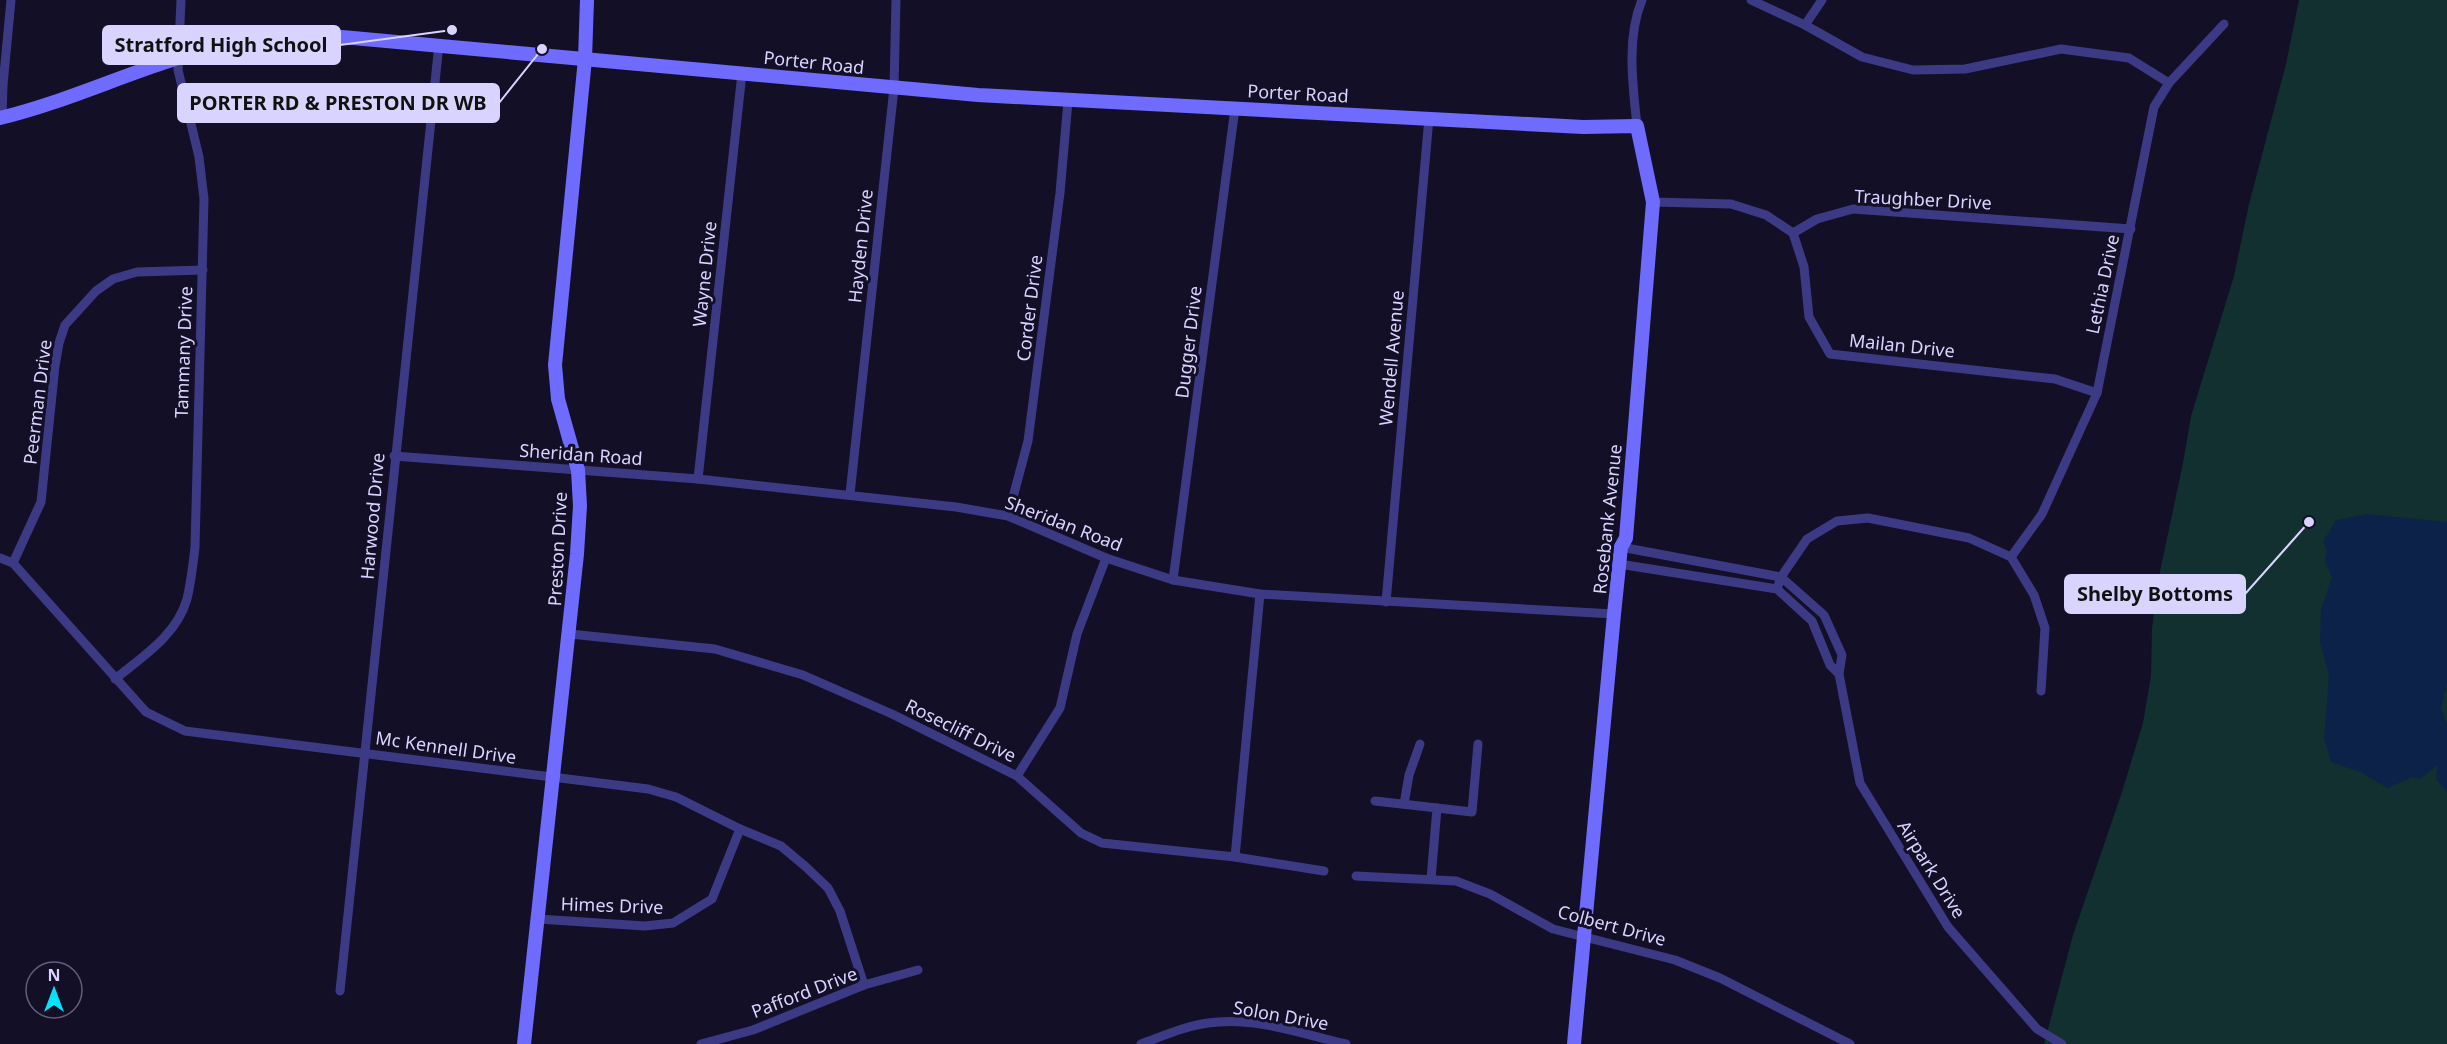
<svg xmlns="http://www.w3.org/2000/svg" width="2447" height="1044" font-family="'Noto Sans',sans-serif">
	<rect width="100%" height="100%" fill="#130f26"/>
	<!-- green -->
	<polygon fill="#12302f" points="2299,0 2447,0 2447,1044 2044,1044 2073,935 2122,792 2143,723 2151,676 2152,629 2158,581 2183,463 2191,416 2234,276 2249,204 2286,64"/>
	<!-- water -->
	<polygon fill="#0c2248" points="2367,514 2447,522 2447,684 2441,708 2447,724 2447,792 2436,779 2438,765 2420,779 2412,777 2388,788 2360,772 2331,762 2324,738 2329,675 2320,642 2321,609 2332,578 2325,561 2327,550 2323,542 2336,520"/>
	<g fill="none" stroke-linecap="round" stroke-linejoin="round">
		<!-- street -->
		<g stroke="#3d3a85" stroke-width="9">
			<polyline points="1751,0 1805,25 1862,57 1913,70 1965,69 2061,49 2129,58 2169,83"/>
			<polyline points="1805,25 1822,0"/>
			<polyline points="2,118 3,85 11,0"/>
			<path d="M 1637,126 C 1633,87 1626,38 1642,0"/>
			<polyline points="1653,202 1731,204 1766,215 1793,233 1817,219 1853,209 2131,229"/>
			<polyline points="1793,233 1804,267 1809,317 1830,354 2055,379 2097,393"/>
			<polyline points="394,456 698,479 956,507 1008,516 1106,558 1173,580 1260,594 1614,614"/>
			<polyline points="698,479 742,73"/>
			<polyline points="850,494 894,88 896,0"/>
			<polyline points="1008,516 1028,441 1060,193 1068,101"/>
			<polyline points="1621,547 1781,577 1824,615 1842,655 1839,674 1860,783 1948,927 2037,1029 2062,1044"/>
			<polyline points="2011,557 2042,514 2097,393 2154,107 2169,83 2224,24"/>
			<polyline points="0,558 13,563 146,712 185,731 648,789 676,797 740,829 781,846 806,867 828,888 840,911 864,985"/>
			<polyline points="13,563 41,502 55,366 59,343 65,325 96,291 113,279 137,272 203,270"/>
			<polyline points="1619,564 1777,589 1812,621 1830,665 1839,674"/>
			<polyline points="1173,580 1235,108"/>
			<polyline points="1777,589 1781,577 1807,539 1837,521 1868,518 1969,538 2011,557 2034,595 2045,628 2041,691"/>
			<polyline points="1386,602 1429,118"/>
			<polyline points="570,634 715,649 803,675 892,714 1017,776 1081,833 1102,843 1235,857 1324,871"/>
			<path d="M 115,679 C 142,657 177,635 187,599 C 191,582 193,565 195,547 L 204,199 L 199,157 L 178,70 L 181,0"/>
			<polyline points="1017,776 1060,708 1077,634 1106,558"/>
			<polyline points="1375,801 1437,808 1431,879"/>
			<polyline points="1404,804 1409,775 1420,744"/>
			<polyline points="1437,808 1472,812 1478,744"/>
			<polyline points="1235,857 1260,594"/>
			<polyline points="1356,876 1456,881 1490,894 1553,929 1675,960 1720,978 1850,1044"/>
			<polyline points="538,919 645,926 673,923 712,899 740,829"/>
			<polyline points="340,991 439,44"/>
			<polyline points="701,1044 753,1030 864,985 918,970"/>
			<path d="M 1141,1044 C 1163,1036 1185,1026 1208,1023 C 1254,1016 1302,1034 1346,1044"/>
		</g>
		<!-- secondary -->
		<g stroke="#6f6bff" stroke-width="14">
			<path d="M 0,118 C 75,100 144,64 219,47 C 253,39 286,36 320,35 L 978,95 L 1583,127 L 1637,126 L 1653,202 L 1626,538 L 1621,547 L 1614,614 L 1574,1044"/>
			<polyline points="524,1044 577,554 580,506 578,470 558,399 555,365 585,59 587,0"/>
		</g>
	</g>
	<g text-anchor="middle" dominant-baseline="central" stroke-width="6" stroke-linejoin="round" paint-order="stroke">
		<!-- street labels -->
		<g font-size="18" fill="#d9d4ff" stroke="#130f26">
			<text transform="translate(814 62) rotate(6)">Porter Road</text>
			<text transform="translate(1298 93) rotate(3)">Porter Road</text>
			<text transform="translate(1923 199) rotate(3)">Traughber Drive</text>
			<text transform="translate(860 246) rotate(-84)">Hayden Drive</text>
			<text transform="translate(704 274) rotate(-84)">Wayne Drive</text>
			<text transform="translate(2102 284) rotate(-78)">Lethia Drive</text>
			<text transform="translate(1029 308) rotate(-83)">Corder Drive</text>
			<text transform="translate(1188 342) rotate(-83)">Dugger Drive</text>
			<text transform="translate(1902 345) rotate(6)">Mailan Drive</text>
			<text transform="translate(183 352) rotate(-88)">Tammany Drive</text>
			<text transform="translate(1391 358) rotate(-85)">Wendell Avenue</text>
			<text transform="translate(37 402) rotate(-83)">Peerman Drive</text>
			<text transform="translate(581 454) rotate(4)">Sheridan Road</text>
			<text transform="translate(372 516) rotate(-85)">Harwood Drive</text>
			<text transform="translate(1607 519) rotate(-84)">Rosebank Avenue</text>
			<text transform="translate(1064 523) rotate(21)">Sheridan Road</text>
			<text transform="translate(557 549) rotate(-87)">Preston Drive</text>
			<text transform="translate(961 730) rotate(26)">Rosecliff Drive</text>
			<text transform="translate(446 747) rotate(8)">Mc Kennell Drive</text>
			<text transform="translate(1932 869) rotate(58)">Airpark Drive</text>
			<text transform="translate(612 905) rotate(2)">Himes Drive</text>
			<text transform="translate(1612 925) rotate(15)">Colbert Drive</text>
			<text transform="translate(804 992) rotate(-21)">Pafford Drive</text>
			<text transform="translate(1281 1015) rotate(10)">Solon Drive</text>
		</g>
	</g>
	<!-- callouts -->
	<path fill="none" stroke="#d9d4ff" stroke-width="2" d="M452 30L340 45M542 49L499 103M2309 522L2245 594"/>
	<g fill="#d9d4ff" stroke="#130f26" stroke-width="2">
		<circle cx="452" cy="30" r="6"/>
		<circle cx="542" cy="49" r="6"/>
		<circle cx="2309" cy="522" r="6"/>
	</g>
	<g fill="#d9d4ff" stroke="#d9d4ff" stroke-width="2">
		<rect x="103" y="26" width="237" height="38" rx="6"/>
		<rect x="178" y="84" width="321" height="38" rx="6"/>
		<rect x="2065" y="575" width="180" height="38" rx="6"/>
	</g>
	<g font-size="20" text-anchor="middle" font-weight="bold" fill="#111">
		<text x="221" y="52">Stratford High School</text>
		<text x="338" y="110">PORTER RD &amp; PRESTON DR WB</text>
		<text x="2155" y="601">Shelby Bottoms</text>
	</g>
	<!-- north arrow -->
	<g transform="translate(54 990)"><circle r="28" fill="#130f26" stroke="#625e7d" stroke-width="1.5"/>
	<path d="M0-4.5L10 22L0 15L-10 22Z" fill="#00e5ff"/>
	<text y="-9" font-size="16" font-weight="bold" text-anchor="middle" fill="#d9d4ff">N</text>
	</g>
</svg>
